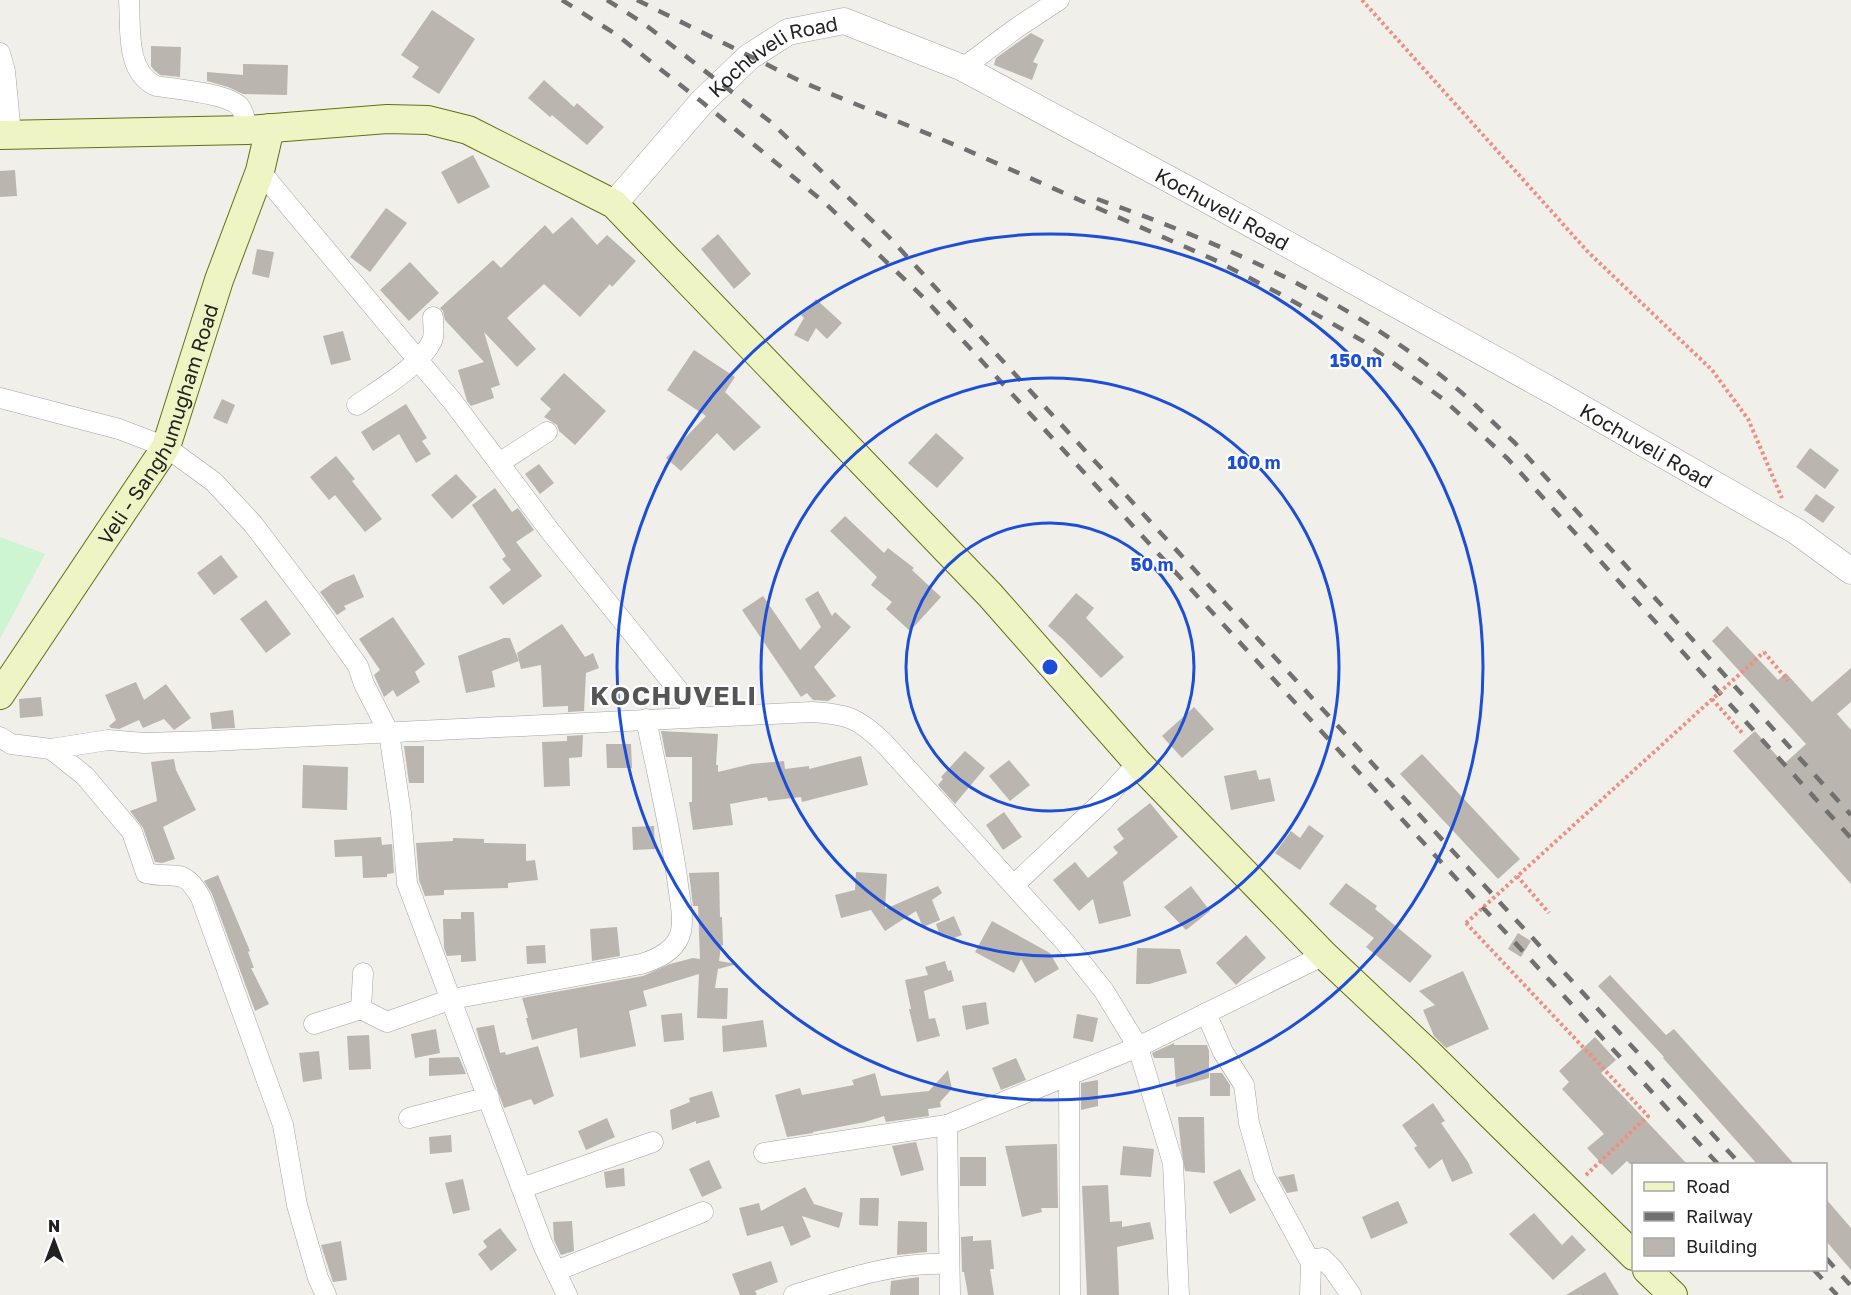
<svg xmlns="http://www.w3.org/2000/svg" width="1851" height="1295" font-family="'Golos Text',sans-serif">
	<rect width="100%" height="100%" fill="#f1efea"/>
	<!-- park -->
	<polygon fill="#cdf5d2" points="0,537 45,554 0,639"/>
	<!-- building -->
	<g fill="#bab5af">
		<polygon points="432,10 475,39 439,94 412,77 419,67 401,55"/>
		<polygon points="1031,33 1044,40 1033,62 1038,64 1032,80 994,65 996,58"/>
		<polygon points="151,46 181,47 180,77 160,75 154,70 151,66"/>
		<polygon points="243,64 288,65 287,95 243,94 228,87 207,81 207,72 243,75"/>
		<polygon points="544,80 574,107 577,103 604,127 587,145 552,115 550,117 528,98"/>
		<polygon points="473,155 490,187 458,204 441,172"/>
		<polygon points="15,170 17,196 0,197 0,171"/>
		<polygon points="386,208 407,223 370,272 350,257"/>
		<polygon points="572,217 597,245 607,235 636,261 612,287 610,284 580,317 544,284 507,318 536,349 517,367 484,332 500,385 491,388 494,398 471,406 467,401 458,370 484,362 445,320 443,311 440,308 493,260 501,268 545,225 553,234"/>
		<polygon points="718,234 751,274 734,289 701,249"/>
		<polygon points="257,249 274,252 269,278 252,274"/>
		<polygon points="410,262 439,293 409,321 380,290"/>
		<polygon points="816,299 842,323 827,339 816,328 808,342 794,335 804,318 801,315"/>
		<polygon points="343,331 351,360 331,365 323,336"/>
		<polygon points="694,350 735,377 725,392 761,427 734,451 717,433 681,471 666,458 706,416 667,390"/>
		<polygon points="564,373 606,411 575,445 559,431 557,425 544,417 551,409 540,399"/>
		<polygon points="222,399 235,405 227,424 213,418"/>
		<polygon points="406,404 427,438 422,441 431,454 416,463 399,434 373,451 361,432"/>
		<polygon points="936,433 964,458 937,488 908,463"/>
		<polygon points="1810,448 1839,470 1825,489 1796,467"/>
		<polygon points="336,456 355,479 352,481 382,519 365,532 335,495 329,500 310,477"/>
		<polygon points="539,464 554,483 540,494 525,474"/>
		<polygon points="456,474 477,497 452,519 431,495"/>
		<polygon points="495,488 512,512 518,508 534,530 516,542 542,576 503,605 489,587 511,570 502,559 506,556 472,505"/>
		<polygon points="1816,494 1835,507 1823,523 1804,510"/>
		<polygon points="845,516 884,553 888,548 914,568 912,570 941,597 910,631 886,609 892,602 871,585 877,577 830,531"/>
		<polygon points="221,555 238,577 214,595 197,573"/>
		<polygon points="354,574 364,597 344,606 346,609 337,615 320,592 333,583"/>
		<polygon points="818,591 832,616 835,612 851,627 814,667 836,696 828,701 813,700 807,693 801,697 742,610 763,596 800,650 821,627 805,599"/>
		<polygon points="1076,593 1094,608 1086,618 1124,657 1101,678 1063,639 1048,626"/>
		<polygon points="266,600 291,634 266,653 240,619"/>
		<polygon points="393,617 425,664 415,672 420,682 397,697 393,690 384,697 374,675 380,670 359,639"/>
		<polygon points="562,624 585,657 593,653 599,668 586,673 584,711 568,712 568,706 543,707 541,665 521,669 517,653"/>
		<polygon points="1727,626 1778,680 1786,673 1812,702 1851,668 1851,702 1837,714 1851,730 1851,884 1733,751 1755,731 1784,764 1806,744 1712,641"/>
		<polygon points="504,638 510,638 519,661 492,671 495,687 466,693 458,656"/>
		<polygon points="136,682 144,700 166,684 191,718 174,730 164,719 143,728 139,720 119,729 111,728 109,726 116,720 105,695"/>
		<polygon points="41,697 43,716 20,718 19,699"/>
		<polygon points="1194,707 1214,729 1182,758 1162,736"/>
		<polygon points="233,710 235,728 212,729 210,713"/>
		<polygon points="661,731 718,734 716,765 718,765 718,772 751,764 784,761 785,769 809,766 809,769 861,756 868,785 802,802 801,797 768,801 767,797 730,804 733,825 693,830 689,802 692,802 692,757 666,757"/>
		<polygon points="583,735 582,757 569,758 570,786 544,787 542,742 567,741 567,736"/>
		<polygon points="606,744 631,744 632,768 607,768"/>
		<polygon points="404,746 424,746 424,783 409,783"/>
		<polygon points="965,751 985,768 955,804 938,785 943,779 941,777"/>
		<polygon points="1422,754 1520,859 1498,879 1400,774"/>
		<polygon points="174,759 176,770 196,810 163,827 175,859 162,863 155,862 143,828 130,811 157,801 151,762"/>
		<polygon points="1009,760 1030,785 1010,801 989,776"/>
		<polygon points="303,765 348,767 347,810 302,808"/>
		<polygon points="1256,770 1259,780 1270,778 1275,801 1231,810 1224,776"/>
		<polygon points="1150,803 1178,837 1123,882 1131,916 1099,924 1093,899 1079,911 1053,880 1075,862 1088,878 1118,853 1113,847 1124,839 1117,829"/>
		<polygon points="1004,812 1022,837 1003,850 986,825"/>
		<polygon points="1309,825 1324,836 1300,870 1275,853 1291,831 1300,838"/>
		<polygon points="654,826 655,849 633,850 632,827"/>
		<polygon points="381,837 382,845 392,844 394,873 387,874 387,877 363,878 362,856 335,857 334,840"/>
		<polygon points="453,838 484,839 484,843 526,844 526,861 535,860 538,880 508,883 508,888 444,890 444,895 425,896 419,880 416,843 453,841"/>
		<polygon points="719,872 720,917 722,917 723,945 721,946 719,961 737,964 718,969 715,988 728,988 727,1019 697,1018 699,974 643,991 647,1006 629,1011 636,1046 580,1058 577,1028 532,1040 526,1018 528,1018 522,998 643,976 670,964 693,958 700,959 698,906 693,906 689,873"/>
		<polygon points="856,872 887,874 885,909 938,886 942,893 932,900 940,920 923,927 916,911 885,931 871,910 841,918 835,895 855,890"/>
		<polygon points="218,875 250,951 248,952 254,968 251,968 269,1004 255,1011 212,894 204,881"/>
		<polygon points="1346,883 1377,906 1375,909 1432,956 1410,983 1366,947 1374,938 1329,904"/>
		<polygon points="1191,886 1210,911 1186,930 1164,907"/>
		<polygon points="461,912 474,912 476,961 461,962 461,955 447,956 444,948 443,919 461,919"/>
		<polygon points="954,916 962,935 951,939 939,933 936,924"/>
		<polygon points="992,921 1050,953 1059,969 1035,983 1021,959 1014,973 975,952"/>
		<polygon points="617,927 620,956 592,961 590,929"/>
		<polygon points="1518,933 1531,941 1521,957 1508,949"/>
		<polygon points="1246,935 1266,958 1236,985 1216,963"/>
		<polygon points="545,945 546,963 527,964 526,946"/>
		<polygon points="1137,948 1180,949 1187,973 1149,984 1136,984"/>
		<polygon points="945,961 948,971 951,970 954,981 924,991 929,1019 935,1018 940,1036 917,1042 909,1009 911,1009 905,980 928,975 925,967"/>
		<polygon points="1463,971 1489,1029 1446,1048 1434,1036 1423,1010 1435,1005 1419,991"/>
		<polygon points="1610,975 1666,1035 1674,1029 1794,1164 1757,1164 1663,1058 1664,1057 1598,986"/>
		<polygon points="986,1002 989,1024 966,1030 962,1006"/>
		<polygon points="682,1013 684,1040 664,1042 661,1015"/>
		<polygon points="1077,1014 1098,1018 1093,1042 1073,1038"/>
		<polygon points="763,1020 767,1047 723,1052 722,1026"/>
		<polygon points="494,1025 500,1053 505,1052 506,1055 538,1046 554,1096 534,1105 531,1099 504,1108 479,1039 476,1028"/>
		<polygon points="436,1029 440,1053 415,1058 411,1034"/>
		<polygon points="369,1035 371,1069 349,1070 347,1036"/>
		<polygon points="1595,1037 1616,1060 1601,1073 1687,1164 1630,1164 1627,1161 1612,1175 1587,1148 1604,1134 1562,1089 1569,1082 1559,1071"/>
		<polygon points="1174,1043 1174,1045 1207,1045 1209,1051 1209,1078 1176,1087 1174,1058 1154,1058 1152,1053"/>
		<polygon points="319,1051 322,1079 303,1082 299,1053"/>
		<polygon points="459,1057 466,1074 429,1076 429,1058"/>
		<polygon points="1016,1058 1026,1080 1001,1090 992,1068"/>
		<polygon points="948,1070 952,1089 940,1102 941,1107 928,1109 929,1116 886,1122 884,1116 865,1122 813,1132 813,1133 787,1137 775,1095 800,1088 802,1095 854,1085 852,1080 875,1073 881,1096 929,1091"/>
		<polygon points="1210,1073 1222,1073 1230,1085 1230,1096 1210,1096"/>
		<polygon points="1098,1080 1098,1106 1081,1110 1081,1083"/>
		<polygon points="712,1091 720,1117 696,1124 696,1121 672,1130 670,1110 690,1102 689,1098"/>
		<polygon points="1433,1103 1445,1121 1441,1123 1468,1162 1473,1173 1452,1182 1442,1159 1429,1169 1414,1148 1417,1146 1402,1125"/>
		<polygon points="1178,1117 1204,1117 1205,1173 1185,1171 1181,1147"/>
		<polygon points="607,1118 615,1137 586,1150 578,1131"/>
		<polygon points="451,1135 452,1152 430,1154 429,1137"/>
		<polygon points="916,1142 924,1170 901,1176 892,1146"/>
		<polygon points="1057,1144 1058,1208 1041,1208 1042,1212 1022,1217 1005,1146"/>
		<polygon points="1123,1146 1154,1149 1151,1177 1120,1175"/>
		<rect x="960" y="1157" width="26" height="29"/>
		<polygon points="709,1160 722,1188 702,1197 689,1169"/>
		<polygon points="624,1168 625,1186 606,1188 604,1172"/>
		<polygon points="1240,1169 1256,1200 1230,1214 1213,1182"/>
		<polygon points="1294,1174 1298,1191 1287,1193 1278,1177"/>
		<polygon points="463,1179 470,1210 453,1214 445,1183"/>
		<polygon points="1108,1185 1110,1222 1122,1221 1122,1227 1150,1222 1154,1239 1117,1247 1119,1295 1087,1295 1082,1186"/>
		<polygon points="805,1187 814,1204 843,1213 839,1228 802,1216 811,1237 791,1246 783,1226 747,1236 739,1208 759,1203 761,1211"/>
		<polygon points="860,1198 879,1198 878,1226 859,1225"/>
		<polygon points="1826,1199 1851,1228 1851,1270 1826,1241"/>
		<polygon points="1398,1201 1408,1223 1371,1239 1362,1217"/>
		<polygon points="1534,1213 1562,1245 1572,1235 1586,1250 1553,1280 1509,1234"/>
		<polygon points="572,1221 574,1251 561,1255 554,1240 553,1222"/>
		<polygon points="898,1221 927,1222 927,1252 897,1255"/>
		<polygon points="500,1228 517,1250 491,1271 478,1254 487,1247 483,1241"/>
		<polygon points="973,1236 973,1241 991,1240 994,1269 990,1269 994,1295 968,1295 964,1272 962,1272 961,1237"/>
		<polygon points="341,1241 347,1280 333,1282 321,1245"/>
		<polygon points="771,1261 778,1282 755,1291 757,1295 740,1295 732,1274"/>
		<polygon points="1605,1272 1619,1295 1566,1295"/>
		<polygon points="919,1277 919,1295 890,1295 891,1281"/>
	</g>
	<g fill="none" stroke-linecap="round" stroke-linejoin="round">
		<defs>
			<g id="minor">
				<path d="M 129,0 C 131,28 125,72 156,86 C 174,89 228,93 240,107 C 245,113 245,122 247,130"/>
				<polyline points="0,53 5,71 11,134"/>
				<polyline points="963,68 1015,29 1059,0"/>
				<polyline points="260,171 453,402 550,531 700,717"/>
				<polyline points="0,398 119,429 166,447 214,482 253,524 310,599 358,666 364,684 389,733 401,813 407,883 543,1245 567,1295"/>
				<path d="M 357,405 C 380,389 420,366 432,341 C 435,335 433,324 433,317"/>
				<polyline points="499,463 547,432"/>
				<polyline points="0,737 11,744 51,749"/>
				<polyline points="1014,885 1103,801 1138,763"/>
				<polyline points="361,1009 363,973"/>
				<polyline points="1206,1013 1223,1052 1244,1085 1249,1123 1264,1176 1311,1263"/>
				<path d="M 314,1024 L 361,1009 L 387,1022 L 452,999 L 641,964 C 658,959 677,950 681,931 C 684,917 680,900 678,885 C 671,829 657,774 646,719"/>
				<polyline points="1069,1076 1070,1295"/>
				<polyline points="409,1118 489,1097"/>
				<polyline points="764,1153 947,1125"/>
				<polyline points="522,1188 653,1142"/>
				<polyline points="556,1271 703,1212"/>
				<path d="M 326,1295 L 318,1278 L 297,1205 L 283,1125 L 201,898 C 183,865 175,880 146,873 L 132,832 L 85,776 L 51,749 L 108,740 L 144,743 L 211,741 L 812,712 C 847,714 858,718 883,742 L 1065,942 L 1104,991 L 1138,1047 L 1173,1163 L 1179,1295"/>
				<path d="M 794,1295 C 845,1279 894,1262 948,1264"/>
				<polyline points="950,1295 947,1125 1138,1047 1324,955"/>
				<polyline points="1310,1295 1311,1263 1316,1259 1322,1258 1333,1269 1351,1295"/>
			</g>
			<g id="tertiary">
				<path id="s1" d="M 614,204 L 702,102 L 749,57 L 788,32 L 844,21 L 963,68 L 1204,198 L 1554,392 L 1796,531 L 1851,571"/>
			</g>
			<g id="secondary">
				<polyline points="0,135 247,130 387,119 428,120 468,130 614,204 990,595 1138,763 1324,955 1428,1053 1634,1256"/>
				<path id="s2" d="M 0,695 L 166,447 L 219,280 L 260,171 L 270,128"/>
				<polyline points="1647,1270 1673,1295"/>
			</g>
		</defs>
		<!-- minor casing -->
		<use href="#minor" stroke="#a3a3a3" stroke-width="21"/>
		<!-- tertiary casing -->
		<use href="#tertiary" stroke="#a3a3a3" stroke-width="27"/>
		<!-- secondary casing -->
		<use href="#secondary" stroke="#627111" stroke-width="30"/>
		<!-- path -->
		<g stroke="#ed907f" stroke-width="4" stroke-dasharray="3 3" stroke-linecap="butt">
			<polyline points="1362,0 1588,252 1712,370 1748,419 1782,498"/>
			<polyline points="1764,652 1788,681"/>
			<polyline points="1712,699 1744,735"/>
			<polyline points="1517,876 1549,913"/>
			<polyline points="1466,923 1648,1116 1584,1177"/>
		</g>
		<!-- minor -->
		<use href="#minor" stroke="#fff" stroke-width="20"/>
		<!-- tertiary -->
		<use href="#tertiary" stroke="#fff" stroke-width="26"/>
		<!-- secondary -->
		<use href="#secondary" stroke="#eff4c4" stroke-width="28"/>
		<!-- rail -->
		<g stroke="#707070" stroke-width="4.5" stroke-dasharray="12 12" stroke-linecap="butt">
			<polyline points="562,0 617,35 702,102 825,203 924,298 1718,1164"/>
			<polyline points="607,0 643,23 772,123 889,237 1740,1164"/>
			<polyline points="637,0 802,82 960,147 1217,261 1282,295 1363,341 1443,399 1508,459 1851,838"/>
			<path d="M 1097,199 C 1224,244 1350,299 1455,387 C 1476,404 1495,425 1515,443 L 1851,815"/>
			<polyline points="1826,1258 1851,1286"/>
			<polyline points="1814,1270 1837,1295"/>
		</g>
		<!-- path-bridge -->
		<polyline stroke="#ed907f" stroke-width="4" stroke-dasharray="3 3" stroke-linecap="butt" points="1466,923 1764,652"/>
	</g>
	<!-- distance rings -->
	<g fill="none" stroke="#1d4ed8" stroke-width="3">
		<circle cx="1050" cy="667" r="144"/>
		<circle cx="1050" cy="667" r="289"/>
		<circle cx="1050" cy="667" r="433"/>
	</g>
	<g text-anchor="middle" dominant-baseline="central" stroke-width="4.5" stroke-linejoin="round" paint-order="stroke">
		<!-- street labels -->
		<g font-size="20" fill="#222" stroke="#fff">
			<text stroke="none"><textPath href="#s1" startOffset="222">Kochuveli Road</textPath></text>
			<text stroke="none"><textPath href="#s1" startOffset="726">Kochuveli Road</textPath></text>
			<text stroke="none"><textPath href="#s2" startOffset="316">Veli - Sanghumugham Road</textPath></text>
			<text stroke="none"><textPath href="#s1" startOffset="1212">Kochuveli Road</textPath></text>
		</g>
		<!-- district labels -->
		<g font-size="26" font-weight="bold" letter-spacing="1.5" fill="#555" stroke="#fff">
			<text x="674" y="695">KOCHUVELI</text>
		</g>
	</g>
	<circle cx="1050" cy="667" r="9" fill="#1d4ed8" stroke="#fff" stroke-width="3"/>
	<g font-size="18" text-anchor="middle" font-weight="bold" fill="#1d4ed8" stroke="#fff" stroke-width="4.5" stroke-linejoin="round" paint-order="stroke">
		<text x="1356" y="367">150 m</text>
		<text x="1254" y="469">100 m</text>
		<text x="1152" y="571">50 m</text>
	</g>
	<!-- legend -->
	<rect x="1632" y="1163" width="195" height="108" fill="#ffffff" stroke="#a7a7a7" stroke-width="1.5"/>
	<rect x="1644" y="1182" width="30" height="9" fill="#eff4c4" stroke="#a7a7a7" stroke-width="1.5"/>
	<text x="1686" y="1193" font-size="18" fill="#222222">Road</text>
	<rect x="1644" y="1212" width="30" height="9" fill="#707070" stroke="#a7a7a7" stroke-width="1.5"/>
	<text x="1686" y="1223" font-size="18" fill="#222222">Railway</text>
	<rect x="1644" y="1238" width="30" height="18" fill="#bab5af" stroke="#a7a7a7" stroke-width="1.5"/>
	<text x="1686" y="1253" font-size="18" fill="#222222">Building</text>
	<!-- north arrow -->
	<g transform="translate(54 1241)" stroke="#ffffff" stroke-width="4.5" paint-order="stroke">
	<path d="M0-4.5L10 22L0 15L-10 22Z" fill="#222222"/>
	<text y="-9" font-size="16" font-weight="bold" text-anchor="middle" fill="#222222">N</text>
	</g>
</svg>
